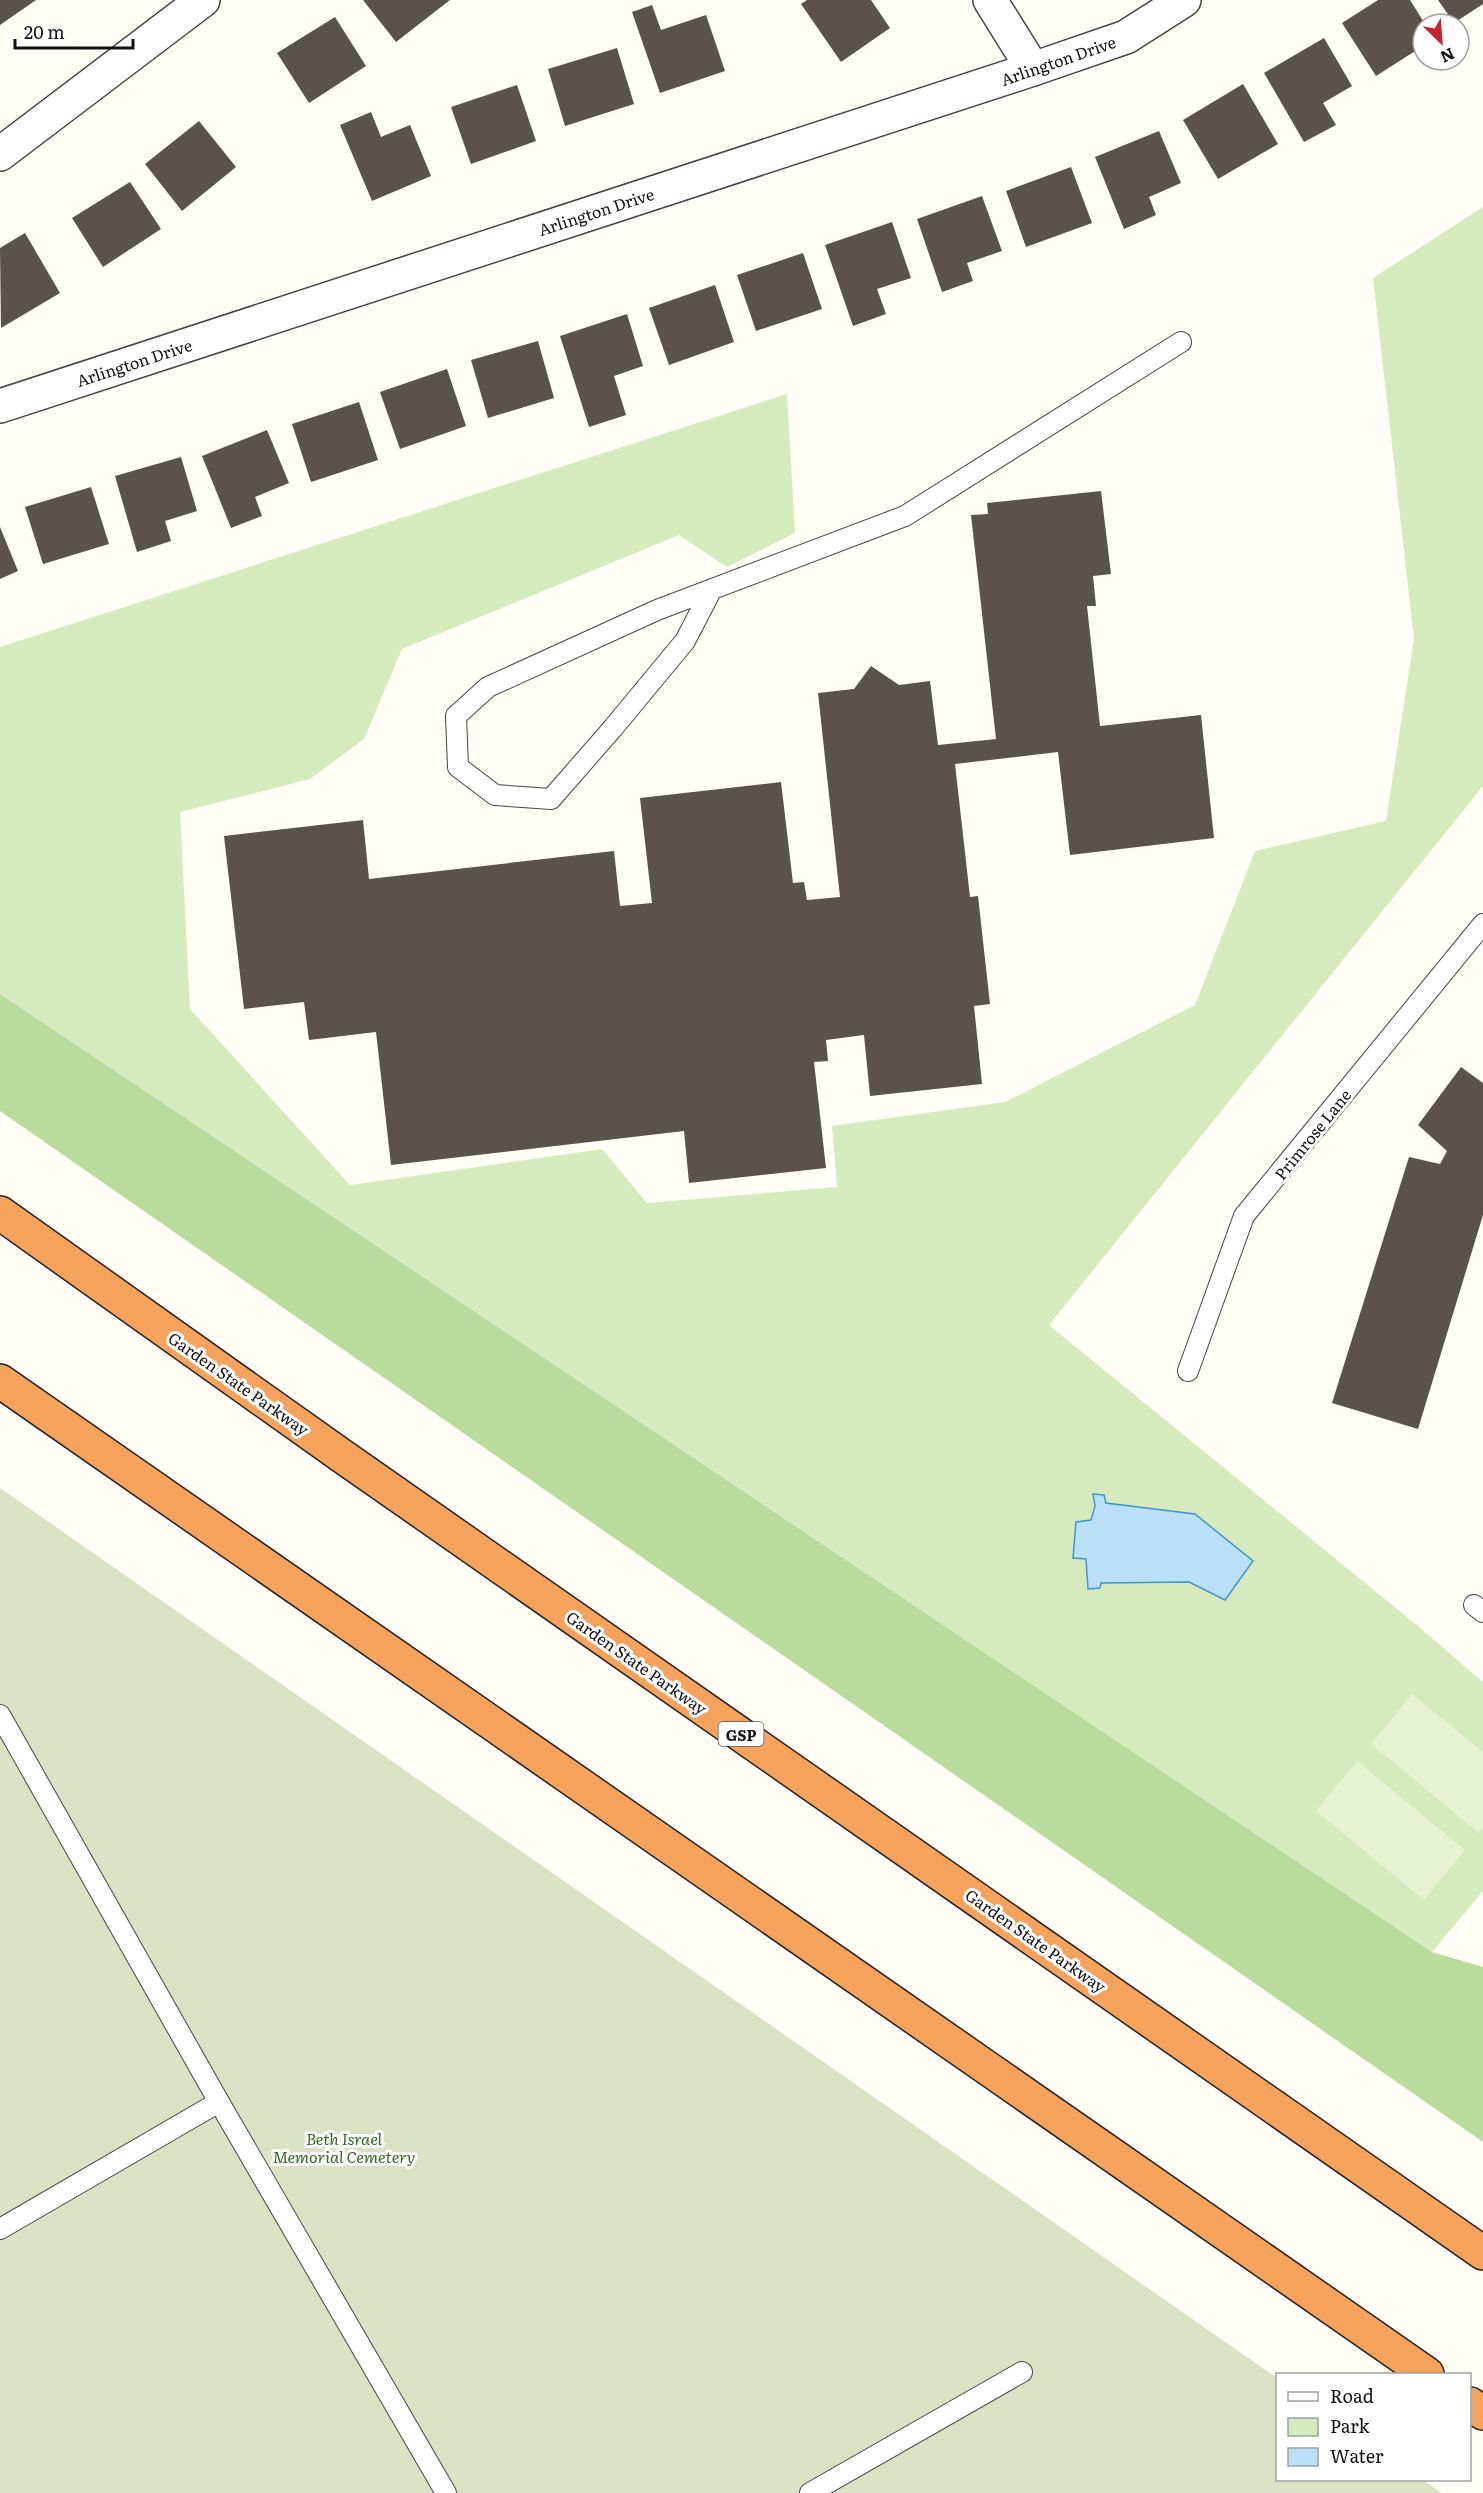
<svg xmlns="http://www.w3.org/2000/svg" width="1483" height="2493" font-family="Literata,serif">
	<rect width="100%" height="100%" fill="#fffdf5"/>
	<!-- green -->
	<polygon fill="#d5ebbd" points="1483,207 1483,786 1049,1325 1418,1626 1483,1682 1483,1891 1432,1952 0,994 0,647 787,394 795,533 727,567 679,535 402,649 364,739 310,779 180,812 190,1009 350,1185 602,1149 647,1203 837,1187 832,1126 1005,1102 1195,1005 1255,851 1386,821 1414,639 1373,278"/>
	<!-- forest -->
	<polygon fill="#b9dc9c" points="0,994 1432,1952 1483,1967 1483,2142 0,1111"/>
	<!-- cemetery -->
	<polygon fill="#d9e3c4" points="0,1488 1277,2378 1278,2480 1423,2480 1442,2493 0,2493"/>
	<!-- pitch -->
	<g fill="#e6f2cf">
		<polygon points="1412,1694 1483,1752 1483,1828 1479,1833 1371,1744"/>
		<polygon points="1357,1761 1465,1850 1424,1900 1316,1811"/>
	</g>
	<!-- water -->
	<polygon fill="#b9e0f7" stroke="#3f96cf" stroke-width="1.5" points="1093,1494 1104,1495 1106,1503 1195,1514 1253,1561 1225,1600 1189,1582 1101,1583 1100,1588 1088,1589 1086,1559 1073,1558 1076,1522 1091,1520 1095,1506"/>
	<!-- building -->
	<g fill="#5a524d">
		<polygon points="0,0 36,0 0,25"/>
		<polygon points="363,0 450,0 396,42"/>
		<polygon points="807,0 871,0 890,28 841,62 801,4"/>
		<polygon points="1378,0 1410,0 1425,24 1423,24 1423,46 1376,76 1342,23"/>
		<polygon points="1438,0 1483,0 1483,4 1454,23"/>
		<polygon points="652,5 661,30 706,15 725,71 660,93 632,12"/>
		<polygon points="335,17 366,66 309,103 277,53"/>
		<polygon points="1324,38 1352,86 1323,103 1336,125 1304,142 1264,73"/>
		<polygon points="617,48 634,104 565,126 548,69"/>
		<polygon points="1243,84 1278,144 1218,179 1183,120"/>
		<polygon points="517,85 536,141 471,164 451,107"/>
		<polygon points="371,112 381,137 410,125 431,176 372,201 340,125"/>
		<polygon points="199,121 236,167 182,211 145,164"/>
		<polygon points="1159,131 1181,183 1149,197 1156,215 1124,229 1095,157"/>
		<polygon points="1071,167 1092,223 1026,247 1006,191"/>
		<polygon points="130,182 161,229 103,267 72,218"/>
		<polygon points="982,196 1002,251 967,263 973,281 942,292 917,219"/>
		<polygon points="892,222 911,278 877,289 886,314 853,326 825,245"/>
		<polygon points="25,233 60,293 1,328 0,248"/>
		<polygon points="803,253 822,309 756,331 737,275"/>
		<polygon points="715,285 734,342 669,365 649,308"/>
		<polygon points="627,314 643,366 614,376 626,415 589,427 560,336"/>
		<polygon points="538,341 554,398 488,418 471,360"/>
		<polygon points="447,369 466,426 400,449 380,392"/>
		<polygon points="359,402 378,460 311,482 292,424"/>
		<polygon points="267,430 289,483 255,497 262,516 231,528 202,456"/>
		<polygon points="181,457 197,511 165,521 171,541 137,552 115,476"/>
		<polygon points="91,487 109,544 43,564 25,507"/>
		<polygon points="1101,491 1111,574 1093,576 1096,606 1087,606 1100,726 1201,715 1214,838 1070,855 1058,752 955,764 970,897 978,896 990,1004 974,1006 982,1084 870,1096 864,1035 826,1040 828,1061 814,1062 826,1168 689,1183 684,1131 391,1165 376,1032 309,1040 304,1002 244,1009 224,836 363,820 369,879 614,851 620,906 652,903 640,798 781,782 793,883 804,882 807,900 840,897 818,693 854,689 871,666 899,685 930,681 938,745 996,739 971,515 988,514 987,503"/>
		<polygon points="0,527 18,571 0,579"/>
		<polygon points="1461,1067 1483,1083 1483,1215 1418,1429 1332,1403 1409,1157 1440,1164 1447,1151 1418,1125"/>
	</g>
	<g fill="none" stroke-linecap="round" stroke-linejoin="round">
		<defs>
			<g id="service">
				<polyline points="712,589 685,641 613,728 551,799 495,795 458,767 456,716 488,687 657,610 905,516 1181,342"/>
				<polyline points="1188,1371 1244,1216 1483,924"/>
				<polyline points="1474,1605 1483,1612"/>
				<polyline points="0,1715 219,2102 446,2493"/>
				<polyline points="0,2229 219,2102"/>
				<polyline points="810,2493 1022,2372"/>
			</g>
			<g id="minor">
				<polyline points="990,0 1033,69"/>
				<polyline points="0,154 203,0"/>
				<polyline points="0,406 1033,69 1126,37 1184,0"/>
			</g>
			<g id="motorway">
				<polyline points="0,1213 342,1456 1483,2253"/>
				<polyline points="0,1381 1427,2374"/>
				<polyline points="1470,2404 1483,2413"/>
			</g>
		</defs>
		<!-- service casing -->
		<use href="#service" stroke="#444" stroke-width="22"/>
		<!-- minor casing -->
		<use href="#minor" stroke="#444" stroke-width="36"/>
		<!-- motorway casing -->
		<use href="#motorway" stroke="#222" stroke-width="36"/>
		<!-- service -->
		<use href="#service" stroke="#fff" stroke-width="20"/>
		<!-- minor -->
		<use href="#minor" stroke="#fff" stroke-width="33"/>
		<!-- motorway -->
		<use href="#motorway" stroke="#f5a25d" stroke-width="33"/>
	</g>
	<g text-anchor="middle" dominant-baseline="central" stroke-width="6" stroke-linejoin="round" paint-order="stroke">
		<!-- shield labels -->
		<rect fill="#fff" stroke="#585858" stroke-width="1.5" x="718.5" y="1722" width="45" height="24" rx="4.5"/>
		<g font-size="15" font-weight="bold" fill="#111">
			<text x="741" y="1734">GSP</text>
		</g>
		<!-- street labels -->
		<g font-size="16" fill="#111" stroke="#fff">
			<text transform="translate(1058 60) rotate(-19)">Arlington Drive</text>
			<text transform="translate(596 211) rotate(-18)">Arlington Drive</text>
			<text transform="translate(134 362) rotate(-18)">Arlington Drive</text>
			<text transform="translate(1312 1134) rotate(-51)">Primrose Lane</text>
			<text transform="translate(239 1383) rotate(35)">Garden State Parkway</text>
			<text transform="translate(637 1662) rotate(35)">Garden State Parkway</text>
			<text transform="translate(1036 1940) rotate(35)">Garden State Parkway</text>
		</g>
		<!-- park labels -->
		<g font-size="16" font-style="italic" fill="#2f6b1f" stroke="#fff">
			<text x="344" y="2138">Beth Israel<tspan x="344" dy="18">Memorial Cemetery</tspan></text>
		</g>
	</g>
	<!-- legend -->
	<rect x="1276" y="2373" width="195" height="108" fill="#ffffff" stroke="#a0a0a0" stroke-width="1.5"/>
	<rect x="1288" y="2392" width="30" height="9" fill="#ffffff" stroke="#a0a0a0" stroke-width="1.5"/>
	<text x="1330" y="2403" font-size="18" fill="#111111">Road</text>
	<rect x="1288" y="2418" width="30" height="18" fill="#d5ebbd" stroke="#a0a0a0" stroke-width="1.5"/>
	<text x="1330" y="2433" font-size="18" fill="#111111">Park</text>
	<rect x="1288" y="2448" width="30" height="18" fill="#b9e0f7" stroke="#a0a0a0" stroke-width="1.5"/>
	<text x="1330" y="2463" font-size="18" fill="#111111">Water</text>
	<!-- north arrow -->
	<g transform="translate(1441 42) rotate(155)"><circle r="28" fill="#ffffff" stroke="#a0a0a0" stroke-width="1.5"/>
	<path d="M0-4.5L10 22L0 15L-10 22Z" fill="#c4262e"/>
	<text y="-9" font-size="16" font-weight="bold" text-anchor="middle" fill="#111111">N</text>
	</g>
	<!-- scale -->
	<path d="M15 39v9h118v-9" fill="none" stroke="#111111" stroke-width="3"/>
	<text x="24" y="39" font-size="18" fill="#111111" stroke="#ffffff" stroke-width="4.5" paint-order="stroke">20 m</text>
</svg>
